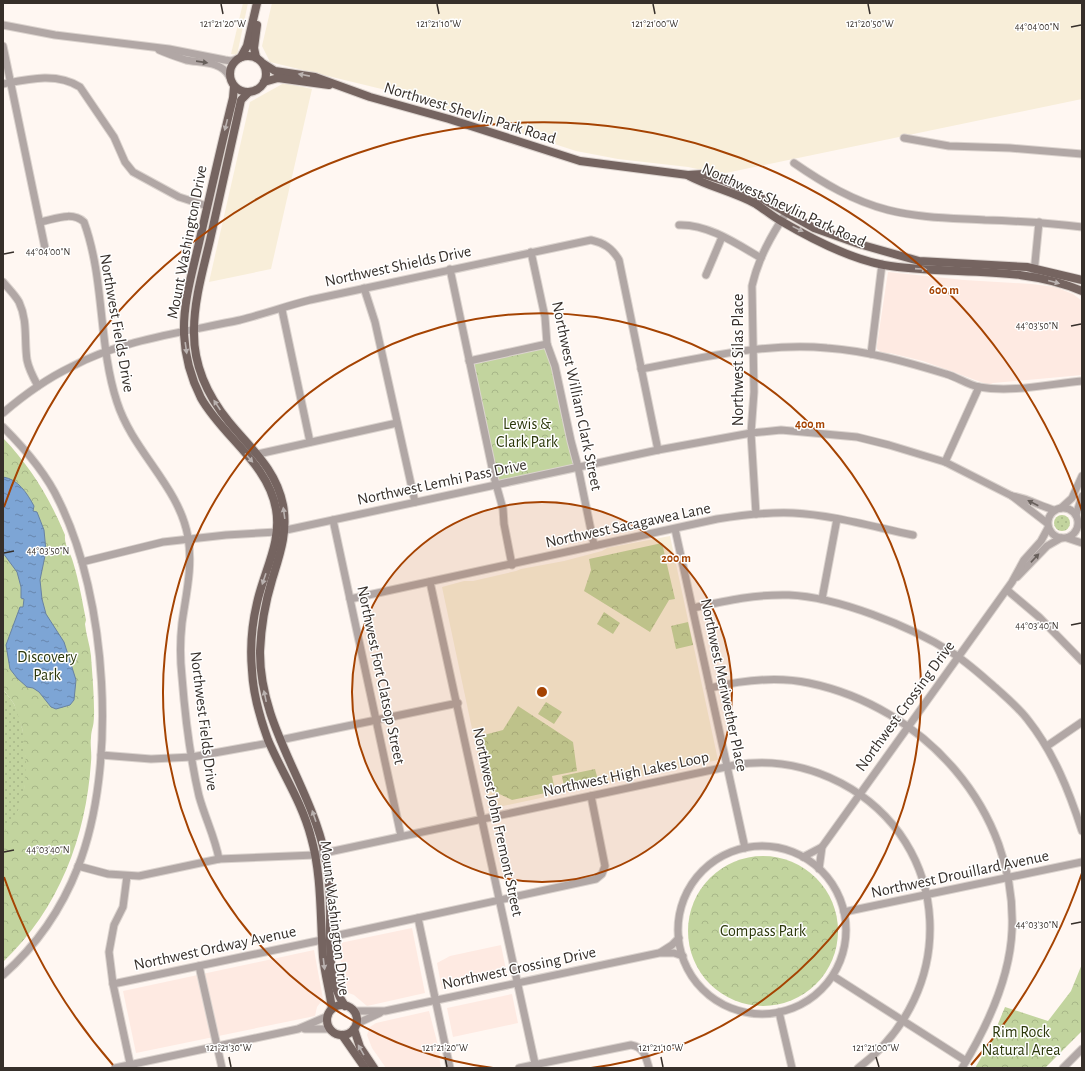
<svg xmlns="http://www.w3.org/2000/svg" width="1085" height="1071" font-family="'Alegreya Sans',sans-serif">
	<defs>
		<pattern id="grass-dots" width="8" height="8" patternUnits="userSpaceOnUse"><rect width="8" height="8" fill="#c2d49e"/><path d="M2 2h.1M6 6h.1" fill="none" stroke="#a7b688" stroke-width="1.8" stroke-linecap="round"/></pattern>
		<pattern id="park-crowns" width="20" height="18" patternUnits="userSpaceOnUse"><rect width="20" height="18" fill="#c2d49e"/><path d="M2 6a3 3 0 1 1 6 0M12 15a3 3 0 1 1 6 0" fill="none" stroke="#a7b688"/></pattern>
		<pattern id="water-ripples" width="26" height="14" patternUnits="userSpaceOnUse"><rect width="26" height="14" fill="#7da5d5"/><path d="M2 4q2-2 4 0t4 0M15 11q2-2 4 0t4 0" fill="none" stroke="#6787ad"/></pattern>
	</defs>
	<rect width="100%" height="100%" fill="#fff7f2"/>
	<!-- commercial -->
	<g fill="#feeae2">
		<polygon points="888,272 964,280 1032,284 1055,287 1073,294 1082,301 1082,375 993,383 989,385 923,361 890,353 882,353 877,349 877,345"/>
		<polygon points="412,928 425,993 367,1006 354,995 346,992 341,962 340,943"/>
		<polygon points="501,945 507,975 442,989 437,963 450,956"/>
		<polygon points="314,950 323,999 317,1007 315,1016 136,1053 123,991"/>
		<polygon points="512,994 518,1023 453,1037 447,1008"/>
		<polygon points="429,1011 440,1053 439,1057 441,1068 386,1068 372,1048 367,1035 370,1027 376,1023"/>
	</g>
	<!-- education -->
	<g fill="#f8eed9">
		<polygon points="243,3 248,3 237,55 231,54"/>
		<polygon points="272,3 1082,3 1082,99 721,174 688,167 618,159 576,151 394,92 270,62 262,46"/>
		<polygon points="284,83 312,89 271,269 209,282 250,102"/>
		<polygon points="670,536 718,760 489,809 442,587 464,581 473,581 516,571 521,569 564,561 602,551 607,548"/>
	</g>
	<!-- grass -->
	<g fill="url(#grass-dots)">
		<circle cx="1062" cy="523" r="8"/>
		<path d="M 3,689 C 6,694 11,699 14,704 C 30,737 34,807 3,833 Z"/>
	</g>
	<!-- park -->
	<g fill="url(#park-crowns)">
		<polygon points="547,344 578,467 496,484 469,361"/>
		<path d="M 3,438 C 31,467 50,499 65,535 C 64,546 71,553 73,562 C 79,581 82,600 86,620 L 85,624 C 86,635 90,645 91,656 C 92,671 96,713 93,726 C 92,730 91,733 91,738 C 90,745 92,753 91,762 C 86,837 59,909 3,962 L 3,833 L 18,811 L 24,789 L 26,762 L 22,728 L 14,704 L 3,689 Z"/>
		<polygon points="662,543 675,599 669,600 650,632 584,591 591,570 589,559"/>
		<polygon points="604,612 620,623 613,634 597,624"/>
		<polygon points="688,622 693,645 676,649 671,626"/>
		<polygon points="546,702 562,712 554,724 538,714"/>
		<polygon points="518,706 573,742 577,771 552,776 555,791 512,800 491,790 480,736 503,730"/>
		<polygon points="595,769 599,784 576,789 575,784 564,787 562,776"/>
		<circle cx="763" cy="931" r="75"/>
		<polygon points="1082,964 1082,1031 1045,1068 975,1068 991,1041 1005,1007 1048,1021 1071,991"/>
	</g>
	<!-- water -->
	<path fill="url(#water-ripples)" stroke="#6882a2" d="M 3,477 C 18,479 27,493 34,506 L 33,511 L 37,512 L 44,530 L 46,551 L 40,580 L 42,599 L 46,614 L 64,642 L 76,680 L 74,700 L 70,705 L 56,709 L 51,707 L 39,692 L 33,688 L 27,687 L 17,678 L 10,669 L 6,645 L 20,607 L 23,607 L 24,599 L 21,598 L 21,587 L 17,572 L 3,553 Z"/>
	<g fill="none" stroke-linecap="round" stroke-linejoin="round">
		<defs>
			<g id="minor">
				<polyline points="3,25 55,35 169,49 225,60 231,61 237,59"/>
				<polyline points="3,46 45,248"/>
				<path d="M 159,50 C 168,54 177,57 186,60 C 201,63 221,61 229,76"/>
				<path d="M 3,84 C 28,79 57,72 80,87 L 114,137 L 125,162 L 133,172 L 179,197 L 207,206"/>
				<polyline points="904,138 949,146 1010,148 1082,154"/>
				<path d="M 794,163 C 823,183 853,201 888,210 C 920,218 952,218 985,220 C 1018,221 1050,223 1082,227"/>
				<path d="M 40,222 C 55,219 72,211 84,222 C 105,280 98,344 117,402 C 133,452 179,486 188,537 C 193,567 186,594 182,623 C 180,641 180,659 182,677 C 185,716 190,757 199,796 C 205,818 215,837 219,859"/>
				<path d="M 679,225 C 708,224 737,244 761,258"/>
				<polyline points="531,252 545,317 547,344 555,366 571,441 578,467 594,545"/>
				<polyline points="450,269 494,477 503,509 504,524 512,565"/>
				<polyline points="1034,273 1039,222"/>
				<polyline points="706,275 722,237"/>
				<path d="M 3,282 C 8,288 15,295 19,302 C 28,321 24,340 27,360 C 29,370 33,377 38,386"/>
				<polyline points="364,288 375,322 415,502"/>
				<polyline points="282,310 310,442"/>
				<polyline points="871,354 882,264"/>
				<polyline points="469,361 547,344"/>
				<path d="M 641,369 C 701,358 767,342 827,348 C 868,351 907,362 946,374 C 957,377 968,385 979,387 C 1012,393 1049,384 1082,381"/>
				<path d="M 3,413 C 24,395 46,379 71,367 C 120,340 185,332 240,320 C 264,314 286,306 310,300 L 591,240 C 604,243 612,248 619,260 L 658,450"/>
				<path d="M 3,427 C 25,449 46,473 59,501 C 107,598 118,765 78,867 C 62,908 36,946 3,975"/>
				<polyline points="258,454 397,423"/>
				<polyline points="945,462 979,387"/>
				<polyline points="1012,496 1047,523"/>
				<circle cx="1063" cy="523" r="15"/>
				<polyline points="1061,508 1072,498 1082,476"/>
				<path d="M 756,514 L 751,433 L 754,392 L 752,286 C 758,259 771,236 786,213"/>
				<polyline points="1076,515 1082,496"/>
				<polyline points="333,520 401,836"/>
				<polyline points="675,529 745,848"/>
				<polyline points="1067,538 1082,543"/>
				<path d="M 82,562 L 163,542 L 226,535 L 277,532 L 658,450 L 751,433 L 781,430 L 857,437 L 889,445 L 945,462 L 1012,496 C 1027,498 1040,506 1054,510"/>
				<polyline points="1017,577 1047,546 1061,538"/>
				<polyline points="430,582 536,1068"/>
				<polyline points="1007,590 1039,617 1082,661"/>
				<path d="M 350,599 L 717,519 C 742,515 768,512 793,513 C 833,515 874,527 913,535"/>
				<polyline points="822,599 837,519"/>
				<path d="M 693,608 C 725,601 756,594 789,595 C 837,597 910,626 951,652 C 967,662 982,676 996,688 C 1007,698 1019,708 1028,720 C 1054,753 1069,791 1082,831"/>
				<path d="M 710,688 C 743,680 776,676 809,683 C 924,707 1017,810 1012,930 C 1010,979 987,1027 962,1068"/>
				<polyline points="280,740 458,703"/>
				<polyline points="1047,746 1082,722"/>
				<polyline points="101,755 151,759 192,757 269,743"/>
				<circle cx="762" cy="930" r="84"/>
				<polyline points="803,857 822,847"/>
				<path d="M 78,866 L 108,874 L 139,876 L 219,859 L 315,855 L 735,765 C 772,759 808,766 841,783 C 954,843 959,993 858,1068"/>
				<polyline points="819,869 822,847 1012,582 1024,560 1041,541 1048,528"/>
				<polyline points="127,876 123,907 114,925 109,952 113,984 131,1068"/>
				<polyline points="844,912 1082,862"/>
				<polyline points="418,918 450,1068"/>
				<polyline points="330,937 596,879 602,874 605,866 591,796"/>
				<polyline points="661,952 672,945 679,938"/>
				<polyline points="199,966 222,1068"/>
				<polyline points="833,976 966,1061"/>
				<polyline points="113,984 322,940"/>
				<polyline points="354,1011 385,1011 659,953 674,953 683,956"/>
				<polyline points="779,1012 792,1068"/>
				<polyline points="356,1024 380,1013"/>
				<polyline points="305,1029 330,1029"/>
				<polyline points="115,1068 298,1029 328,1016"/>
				<path d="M 519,1068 L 631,1045 C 644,1047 646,1057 649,1068"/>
				<polyline points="1063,1068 1082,1049"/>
			</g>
			<g id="major">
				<circle cx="248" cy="74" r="18"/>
				<polyline points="241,57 247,46 257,3"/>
				<polyline points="256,57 254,48 257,25"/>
				<polyline points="264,64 275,71 315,77 370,97 449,119 580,161 688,175 703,174 725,181 754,194 814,228 859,244 919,261 1027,267 1082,280"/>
				<polyline points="264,82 278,78 329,85"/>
				<path d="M 234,87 L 233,98 C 221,146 210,195 199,243 C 192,273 183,303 184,334 C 185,356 191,378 201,398 C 223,437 268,463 276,509 C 282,542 264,571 257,603 C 252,624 250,648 252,670 C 253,694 260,718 268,740 C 282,773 302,802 311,837 C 322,876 320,917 323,957 C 325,975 330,992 332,1009"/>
				<path d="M 248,93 L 241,100 C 231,147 220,194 210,240 C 203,270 194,300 194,330 C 193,365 207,395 229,422 C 251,449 276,469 283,505 C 288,532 280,554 272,580 C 265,603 261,627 260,651 C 259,725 310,784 325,855 C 328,871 330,887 330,903 C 331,935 325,978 345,1006"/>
				<path d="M 689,176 C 710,187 734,192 756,204 C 764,209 772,216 781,221 C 810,238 851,259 884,265 C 949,276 1020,264 1082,291"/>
				<circle cx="342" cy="1020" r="15"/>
				<polyline points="354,1029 360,1047 374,1068"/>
				<polyline points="342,1035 365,1068"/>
			</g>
		</defs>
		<!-- minor casing -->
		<use href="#minor" stroke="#dbd3ce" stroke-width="9"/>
		<!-- major casing -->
		<use href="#major" stroke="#dbd3ce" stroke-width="10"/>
		<!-- minor -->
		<use href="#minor" stroke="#b1a7a5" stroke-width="7"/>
		<!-- major -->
		<use href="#major" stroke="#756460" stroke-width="8"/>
	</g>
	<!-- one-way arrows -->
	<defs><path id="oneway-solid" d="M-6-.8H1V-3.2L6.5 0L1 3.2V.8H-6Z"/></defs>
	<g fill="#675f5b">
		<use href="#oneway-solid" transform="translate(202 62) rotate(8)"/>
		<use href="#oneway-solid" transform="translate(1033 503) rotate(-153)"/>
		<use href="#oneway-solid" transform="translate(1035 558) rotate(-47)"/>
	</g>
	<g fill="#bab2b0">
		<use href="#oneway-solid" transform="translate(304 75) rotate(-169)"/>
		<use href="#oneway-solid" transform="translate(226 125) rotate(104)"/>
		<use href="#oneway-solid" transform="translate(798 229) rotate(26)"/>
		<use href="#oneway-solid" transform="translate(921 269) rotate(4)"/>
		<use href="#oneway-solid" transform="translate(1054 282) rotate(15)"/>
		<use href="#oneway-solid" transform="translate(186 348) rotate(82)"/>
		<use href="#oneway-solid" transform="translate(217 405) rotate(-124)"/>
		<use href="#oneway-solid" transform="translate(249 458) rotate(48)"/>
		<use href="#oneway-solid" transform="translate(284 513) rotate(-98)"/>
		<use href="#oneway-solid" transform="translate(264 579) rotate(109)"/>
		<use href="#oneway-solid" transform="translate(265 696) rotate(-102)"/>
		<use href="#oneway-solid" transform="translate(314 816) rotate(-109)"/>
		<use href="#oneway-solid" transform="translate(324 964) rotate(83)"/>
		<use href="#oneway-solid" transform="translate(361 1050) rotate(-120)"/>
	</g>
	<!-- ticks -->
	<path fill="none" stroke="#362f2a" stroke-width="1.5" d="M 221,4 L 223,14M 437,4 L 439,14M 653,4 L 655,14M 868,4 L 870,14M 1071,27 L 1081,25M 4,254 L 14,252M 1071,326 L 1081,324M 4,553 L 14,551M 1071,625 L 1081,623M 4,852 L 14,850M 1071,924 L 1081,922M 229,1057 L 231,1067M 445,1057 L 447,1067M 661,1057 L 663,1067M 876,1057 L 879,1067"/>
	<!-- distance rings -->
	<circle cx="542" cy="692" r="190" fill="#a54302" fill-opacity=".12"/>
	<g fill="none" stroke="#a54302" stroke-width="2">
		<circle cx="542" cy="692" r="190"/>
		<path d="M493 1068A379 379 0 1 1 591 1068"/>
		<path d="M1082 873A569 569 0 0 1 971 1065M113 1065A569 569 0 0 1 4 877M4 507A569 569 0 0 1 1082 511"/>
	</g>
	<g text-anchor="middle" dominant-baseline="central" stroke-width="3" stroke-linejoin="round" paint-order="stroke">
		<!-- street labels -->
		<g font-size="16" fill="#362f2a" stroke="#fff">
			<text transform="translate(470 113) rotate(17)">Northwest Shevlin Park Road</text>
			<text transform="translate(784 205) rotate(25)">Northwest Shevlin Park Road</text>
			<text transform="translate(187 242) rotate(-79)">Mount Washington Drive</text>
			<text transform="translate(398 266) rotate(-12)">Northwest Shields Drive</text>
			<text transform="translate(117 323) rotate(80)">Northwest Fields Drive</text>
			<text transform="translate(738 360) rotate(-90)">Northwest Silas Place</text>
			<text transform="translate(577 396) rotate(78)">Northwest William Clark Street</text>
			<text transform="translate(442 482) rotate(-12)">Northwest Lemhi Pass Drive</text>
			<text transform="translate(628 525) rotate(-12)">Northwest Sacagawea Lane</text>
			<text transform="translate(381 675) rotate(78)">Northwest Fort Clatsop Street</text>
			<text transform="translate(724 685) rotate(78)">Northwest Meriwether Place</text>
			<text transform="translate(905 706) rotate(-54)">Northwest Crossing Drive</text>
			<text transform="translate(204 721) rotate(83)">Northwest Fields Drive</text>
			<text transform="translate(626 774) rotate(-12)">Northwest High Lakes Loop</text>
			<text transform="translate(498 822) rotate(78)">Northwest John Fremont Street</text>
			<text transform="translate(960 874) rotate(-12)">Northwest Drouillard Avenue</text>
			<text transform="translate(335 918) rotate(83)">Mount Washington Drive</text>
			<text transform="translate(215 948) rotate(-12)">Northwest Ordway Avenue</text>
			<text transform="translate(519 968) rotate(-12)">Northwest Crossing Drive</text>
		</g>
		<!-- park labels -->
		<g font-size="16" fill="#2c380b" stroke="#fff">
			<text x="527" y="424">Lewis &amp;<tspan x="527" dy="18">Clark Park</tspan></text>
			<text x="47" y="657">Discovery<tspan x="47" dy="18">Park</tspan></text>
			<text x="763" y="931">Compass Park</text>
			<text x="1021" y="1032">Rim Rock<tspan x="1021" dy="18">Natural Area</tspan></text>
		</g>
	</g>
	<g font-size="10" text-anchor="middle" fill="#362f2a" stroke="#fff" stroke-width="3" stroke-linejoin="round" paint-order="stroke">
		<text x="223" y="27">121°21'20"W</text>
		<text x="439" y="27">121°21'10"W</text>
		<text x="655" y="27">121°21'00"W</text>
		<text x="870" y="27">121°20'50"W</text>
		<text x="1037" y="30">44°04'00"N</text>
		<text x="48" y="255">44°04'00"N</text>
		<text x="1037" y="329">44°03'50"N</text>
		<text x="48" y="554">44°03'50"N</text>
		<text x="1037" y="629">44°03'40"N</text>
		<text x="48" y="853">44°03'40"N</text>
		<text x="1037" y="928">44°03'30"N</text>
		<text x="229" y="1051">121°21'30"W</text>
		<text x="445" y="1051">121°21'20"W</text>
		<text x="661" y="1051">121°21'10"W</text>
		<text x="876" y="1051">121°21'00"W</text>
	</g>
	<circle cx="542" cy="692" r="6" fill="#a54302" stroke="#fff" stroke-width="2"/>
	<g font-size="12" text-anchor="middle" font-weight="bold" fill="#a54302" stroke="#fff" stroke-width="3" stroke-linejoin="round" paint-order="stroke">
		<text x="944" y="294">600 m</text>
		<text x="810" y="428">400 m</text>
		<text x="676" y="562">200 m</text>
	</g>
	<!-- border -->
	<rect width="1085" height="1071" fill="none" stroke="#362f2a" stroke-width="8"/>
</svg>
